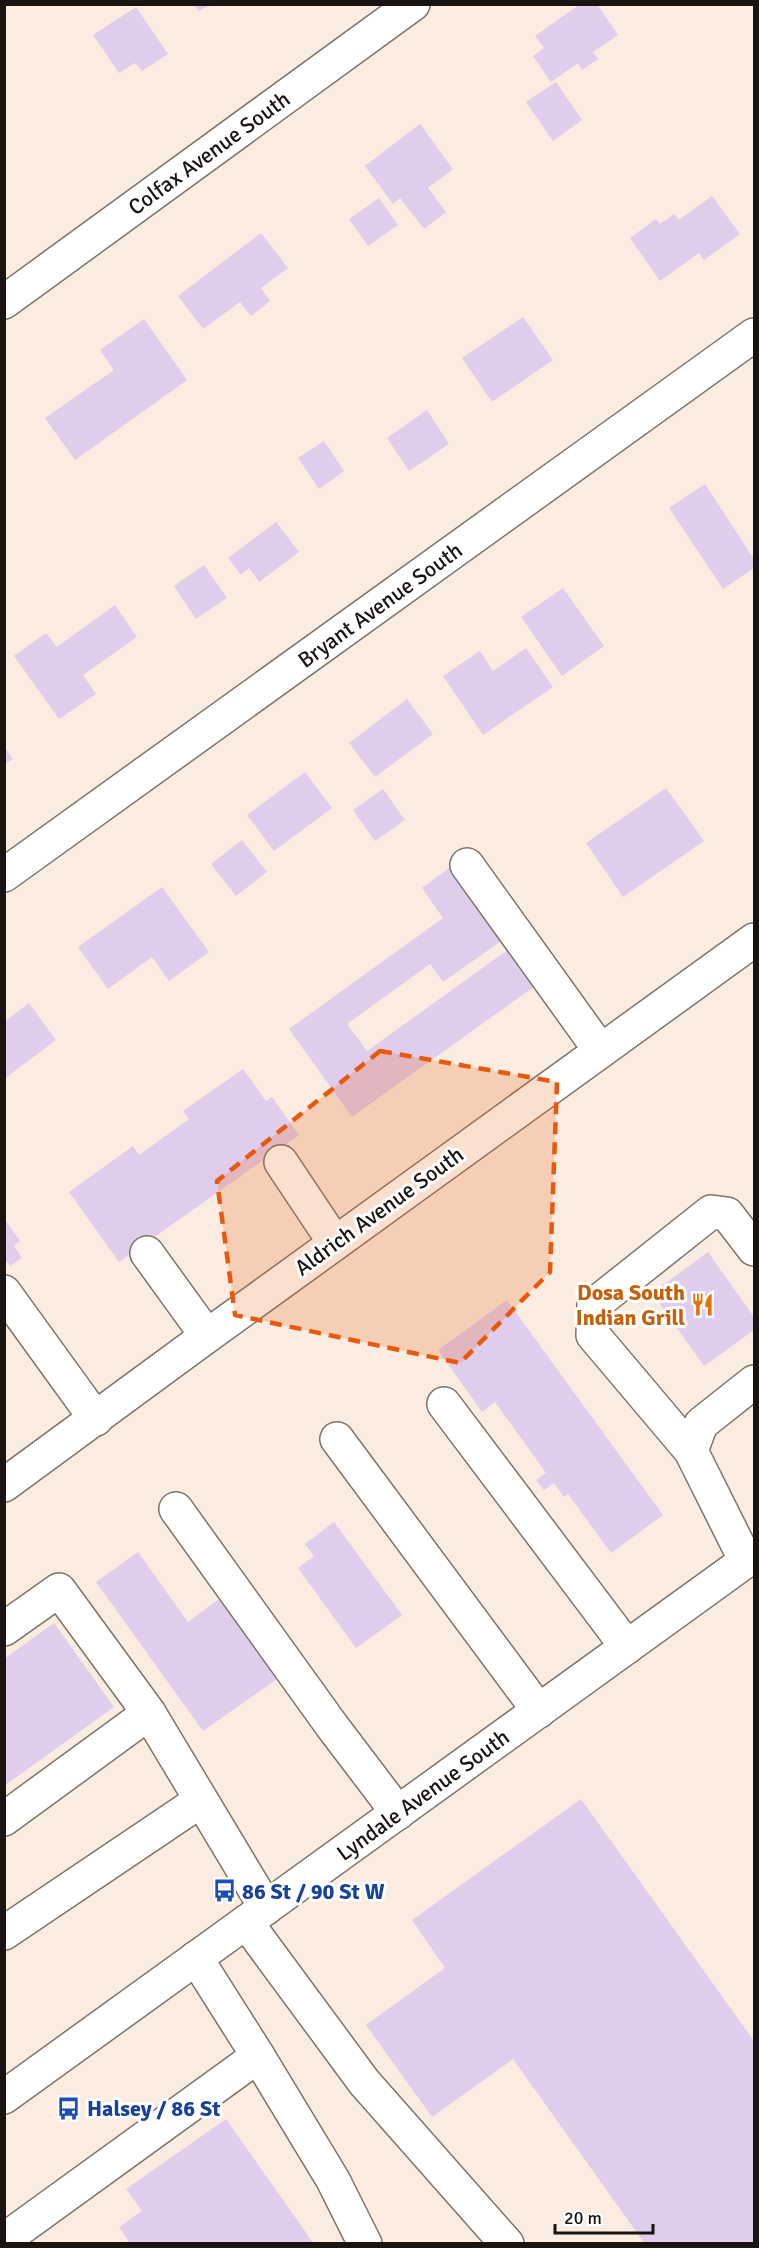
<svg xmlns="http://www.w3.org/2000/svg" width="759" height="2248" font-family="Signika,sans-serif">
	<rect width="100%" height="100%" fill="#faece0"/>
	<!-- building -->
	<g fill="#e0cdec">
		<polygon points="195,4 213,4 198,11"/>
		<polygon points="580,4 597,4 618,35 593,52 598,59 582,70 578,63 551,82 533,56 544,48 535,36"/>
		<polygon points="136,7 168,54 142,71 135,63 119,73 93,35"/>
		<polygon points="556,82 582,120 553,141 526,102"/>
		<polygon points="420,124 453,169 428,188 446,212 424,229 400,198 393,204 365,166"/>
		<polygon points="712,196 740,234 704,260 699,253 660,281 630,238 656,219 660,224 674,214 679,220"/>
		<polygon points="379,198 398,225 368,246 349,219"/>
		<polygon points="261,233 288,268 261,288 270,301 251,316 240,302 203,329 178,296"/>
		<polygon points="523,317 553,360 492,402 462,358"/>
		<polygon points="144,319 187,380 75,460 45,418 114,370 100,350"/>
		<polygon points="427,410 449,444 409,471 387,438"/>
		<polygon points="324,441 344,471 319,489 298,458"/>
		<polygon points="705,484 754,559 754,568 723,589 669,508"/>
		<polygon points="276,522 299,552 259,582 249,568 241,575 228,558"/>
		<polygon points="204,565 227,598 196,619 174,586"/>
		<polygon points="563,588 604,646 562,676 521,617"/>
		<polygon points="115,605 137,637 83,675 96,694 59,719 14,656 46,633 57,647"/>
		<polygon points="526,648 553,687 483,735 443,676 480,651 493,671"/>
		<polygon points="407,699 433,734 375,777 349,743"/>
		<polygon points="4,746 13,759 4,765"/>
		<polygon points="305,772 332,808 274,851 247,815"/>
		<polygon points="666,788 704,841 623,897 586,843"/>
		<polygon points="383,789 405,820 375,841 353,810"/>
		<polygon points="242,840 267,872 236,896 211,864"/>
		<polygon points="452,866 504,939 443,982 430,964 347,1024 367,1051 509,949 535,986 352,1117 289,1029 443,918 422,888"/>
		<polygon points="162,887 209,952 169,981 152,957 108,989 78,947"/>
		<polygon points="29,1003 56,1040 4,1079 4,1022"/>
		<polygon points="243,1069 266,1101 272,1097 299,1135 119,1262 69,1192 133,1146 139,1155 189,1119 183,1111"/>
		<polygon points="4,1218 20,1241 14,1246 22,1258 10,1266 4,1258"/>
		<polygon points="708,1252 754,1317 754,1330 704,1366 652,1293"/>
		<polygon points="507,1300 663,1515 611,1553 568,1494 564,1497 554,1483 544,1490 536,1480 546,1473 495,1402 482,1412 438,1350"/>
		<polygon points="334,1522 402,1615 356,1648 298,1568 314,1556 305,1544"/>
		<polygon points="138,1552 188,1622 219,1599 277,1679 203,1731 96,1582"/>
		<polygon points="54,1623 114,1707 4,1786 4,1659"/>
		<polygon points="581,1799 754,2041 754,2244 645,2244 513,2059 432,2117 366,2025 445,1968 412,1920"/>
		<polygon points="226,2119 314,2244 127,2244 129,2242 119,2227 142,2211 126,2189"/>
	</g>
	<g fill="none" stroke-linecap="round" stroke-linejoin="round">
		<defs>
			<g id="minor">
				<polyline points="4,302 413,4"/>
				<polyline points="467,865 600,1050"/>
				<polyline points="4,875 754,335"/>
				<polyline points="281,1162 335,1243"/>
				<polyline points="147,1253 207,1336"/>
				<polyline points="4,1292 96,1419"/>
				<polyline points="444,1404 627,1647"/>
				<polyline points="337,1439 539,1711"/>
				<polyline points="691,1451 593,1335 594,1305 711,1212 727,1214 754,1249"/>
				<polyline points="4,1485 207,1336 754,940"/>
				<polyline points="176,1509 332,1726 398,1813"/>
				<polyline points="746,1561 691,1451 701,1424 754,1382"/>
				<polyline points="4,1629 59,1590 149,1713 266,1908"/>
				<polyline points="4,1819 149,1713"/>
				<polyline points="246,1922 364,2082 507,2244"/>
				<polyline points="4,1933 200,1801"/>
				<polyline points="258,2056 333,2180 365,2244"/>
				<polyline points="4,2240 258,2056 196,1958"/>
			</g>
			<polyline id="major" points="4,2097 754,1555"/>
		</defs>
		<!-- minor casing -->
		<use href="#minor" stroke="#7f7369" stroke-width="36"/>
		<!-- major casing -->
		<use href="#major" stroke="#7f7369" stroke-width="36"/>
		<!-- minor -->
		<use href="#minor" stroke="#fff" stroke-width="33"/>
		<!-- major -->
		<use href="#major" stroke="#fff" stroke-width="33"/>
	</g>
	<!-- marked area -->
	<path fill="#e8590c" fill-opacity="0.2" stroke="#e8590c" stroke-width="4.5" stroke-dasharray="12 8" stroke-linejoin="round" d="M 380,1051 L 557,1082 L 550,1272 L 460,1363 L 235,1315 L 217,1181 Z"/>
	<!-- icons -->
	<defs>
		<symbol id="restaurant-bare" viewBox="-9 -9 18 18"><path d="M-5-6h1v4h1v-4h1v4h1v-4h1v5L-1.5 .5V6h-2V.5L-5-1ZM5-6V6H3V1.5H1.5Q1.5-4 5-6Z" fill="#e8710a" stroke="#fff" stroke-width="2.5" paint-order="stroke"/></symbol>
		<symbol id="bus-bare" viewBox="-9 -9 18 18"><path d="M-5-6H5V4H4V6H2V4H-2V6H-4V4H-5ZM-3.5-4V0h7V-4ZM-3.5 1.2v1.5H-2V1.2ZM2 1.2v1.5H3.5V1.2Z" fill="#1a4fb4" stroke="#fff" stroke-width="2.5" paint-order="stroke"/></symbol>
	</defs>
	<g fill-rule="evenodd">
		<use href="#restaurant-bare" x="686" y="1288" width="33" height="33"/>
		<use href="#bus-bare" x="208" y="1874" width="33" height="33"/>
		<use href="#bus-bare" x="52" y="2092" width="33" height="33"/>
	</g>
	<g text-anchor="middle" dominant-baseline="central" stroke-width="6" stroke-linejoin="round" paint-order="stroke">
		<!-- street labels -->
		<g font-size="22" fill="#191411" stroke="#fff">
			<text transform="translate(209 153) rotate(-36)">Colfax Avenue South</text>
			<text transform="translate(380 605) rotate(-36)">Bryant Avenue South</text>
			<text transform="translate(379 1211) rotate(-36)">Aldrich Avenue South</text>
			<text transform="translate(423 1795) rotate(-36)">Lyndale Avenue South</text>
		</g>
		<!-- food labels -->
		<g font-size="22" font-weight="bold" fill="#c56008" stroke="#fff" text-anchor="end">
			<text x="685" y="1292">Dosa South<tspan x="685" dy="25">Indian Grill</tspan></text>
		</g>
		<!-- transit labels -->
		<g font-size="22" font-weight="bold" fill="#164399" stroke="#fff" text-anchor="start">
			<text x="242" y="1891">86 St / 90 St W</text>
			<text x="87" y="2108">Halsey / 86 St</text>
		</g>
	</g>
	<!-- border -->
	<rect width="759" height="2248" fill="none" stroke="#191411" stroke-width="12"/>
	<!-- scale -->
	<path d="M555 2224v9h98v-9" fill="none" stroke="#191411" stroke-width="3"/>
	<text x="564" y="2224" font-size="18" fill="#191411" stroke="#ffffff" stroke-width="4.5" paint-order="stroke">20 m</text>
</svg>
